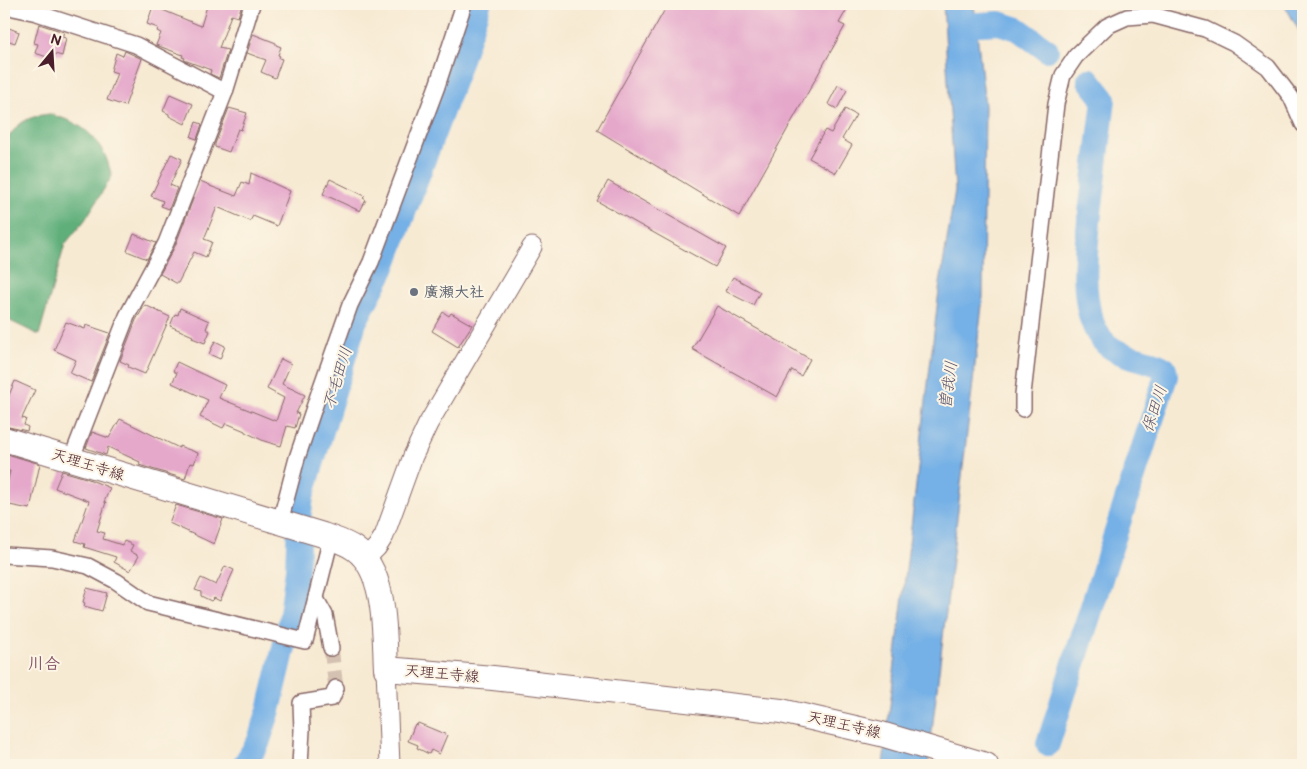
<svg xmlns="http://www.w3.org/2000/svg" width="1307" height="769" font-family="'Balsamiq Sans','Klee One',sans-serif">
	<rect width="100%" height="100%" fill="#fcf5e5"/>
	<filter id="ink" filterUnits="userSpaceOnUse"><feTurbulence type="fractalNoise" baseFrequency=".02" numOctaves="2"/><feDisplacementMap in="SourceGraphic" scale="10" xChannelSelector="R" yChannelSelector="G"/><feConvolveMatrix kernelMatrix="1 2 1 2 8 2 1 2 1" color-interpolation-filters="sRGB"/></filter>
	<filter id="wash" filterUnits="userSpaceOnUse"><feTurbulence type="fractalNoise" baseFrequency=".0096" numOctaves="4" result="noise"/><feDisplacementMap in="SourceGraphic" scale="20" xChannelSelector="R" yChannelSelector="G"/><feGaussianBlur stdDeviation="1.12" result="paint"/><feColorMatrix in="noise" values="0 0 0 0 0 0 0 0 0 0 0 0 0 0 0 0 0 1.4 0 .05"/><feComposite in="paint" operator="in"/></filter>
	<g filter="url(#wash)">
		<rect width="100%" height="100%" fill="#f7ead3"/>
		<!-- forest -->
		<path fill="#5faf7a" stroke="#546752" d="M 49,114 C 71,120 90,128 102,150 C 107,157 109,167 112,176 L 85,220 L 65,244 L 39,335 L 4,318 L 4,144 C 17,124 24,117 49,114 Z"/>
		<!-- water -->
		<g fill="#74b0e6" stroke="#5f6888">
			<polygon points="943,4 974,4 985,106 983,297 928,765 883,765 939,290 955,190"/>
			<polygon points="1284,4 1303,4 1303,38"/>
		</g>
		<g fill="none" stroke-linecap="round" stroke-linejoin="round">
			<!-- river -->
			<g stroke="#74b0e6" stroke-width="24">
				<polyline points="962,25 999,23 1018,29 1047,50"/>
				<path d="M 1048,744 L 1166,376 L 1165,369 C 1147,357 1123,359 1106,344 C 1072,312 1089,224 1094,182 C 1097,154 1101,127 1104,99 L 1089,80"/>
				<polyline points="244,765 258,743 269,710 290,622 297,570 299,520 302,497 355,322 383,269 457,71 479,4"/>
			</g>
		</g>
		<g id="blocks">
			<!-- building -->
			<g fill="#e5a8cb">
				<polygon points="205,4 235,4 241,7 238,17 231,15 219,48 228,50 219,78 210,74 211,70 184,60 185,58 182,57 183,55 156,45 161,33 157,31 158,28 147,24 153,6 201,26 207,6"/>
				<polygon points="668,4 850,4 839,23 845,26 739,216 597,130"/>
				<polygon points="39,24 64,32 62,37 66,38 62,56 55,54 53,59 35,53 38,44 34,43"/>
				<polygon points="4,26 19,32 15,43 4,39"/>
				<polygon points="253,34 276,43 276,45 281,47 278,55 280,56 279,58 282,59 275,78 261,72 266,60 247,53"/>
				<polygon points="125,51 142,59 125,106 107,100 117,73 111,71 116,53 123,56"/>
				<polygon points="838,85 847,90 837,109 828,104"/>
				<polygon points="170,94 193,104 185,124 169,116 169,114 163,111"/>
				<polygon points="229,108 247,113 241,130 238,129 229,152 215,147 215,144"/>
				<polygon points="845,109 856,115 842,139 852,145 836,173 809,158 825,130 831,133"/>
				<polygon points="196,122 202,124 197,139 191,137"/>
				<polygon points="171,154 182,159 170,185 177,188 169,209 161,206 163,201 151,196"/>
				<polygon points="251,173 290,191 277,226 253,216 250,221 217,207 204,239 212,242 206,257 194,252 178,283 176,283 160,274 175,246 200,181 210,185 210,186 236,196 242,182 249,185"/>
				<polygon points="330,179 365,196 363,198 366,200 360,211 323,194"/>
				<polygon points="608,181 726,248 715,267 597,201"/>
				<polygon points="134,234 156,243 147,259 127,251"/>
				<polygon points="733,277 760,292 753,305 725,291"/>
				<polygon points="145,305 170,317 145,374 128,367 129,365 120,361 136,320"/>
				<polygon points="717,306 810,359 801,376 792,370 777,397 692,349"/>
				<polygon points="180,308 209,321 206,329 210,331 205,343 192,338 193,336 170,326 175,314 178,315"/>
				<polygon points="443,312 449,316 451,313 472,325 458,347 432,331"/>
				<polygon points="66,322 85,329 86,325 110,333 91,382 70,373 76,360 54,350"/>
				<polygon points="215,341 225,346 220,359 209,354"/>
				<polygon points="281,359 291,364 282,384 305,395 296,413 299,414 295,428 287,426 281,446 264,441 245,432 245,431 226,423 223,428 200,417 208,400 172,383 177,373 173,371 177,362 225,385 219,398 276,421 284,398 267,389"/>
				<polygon points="15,381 35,390 22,418 26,419 24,425 28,427 27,431 4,426 4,407"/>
				<polygon points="120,419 179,448 179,446 198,453 194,464 190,463 185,479 139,465 140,462 108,447 106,455 86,448 92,432 109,438"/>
				<polygon points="4,453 40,464 30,509 4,504 4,496 10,471 4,470"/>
				<polygon points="62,471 86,478 110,488 104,502 106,502 97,531 105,533 103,539 122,545 124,541 133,545 130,551 139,556 130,571 114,562 116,557 84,547 85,544 75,541 89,501 55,488"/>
				<polygon points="176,505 223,519 214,544 169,523"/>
				<polygon points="225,566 234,570 220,601 214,598 211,601 201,596 201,592 195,590 201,578 216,585"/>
				<polygon points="87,588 107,593 102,611 84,606 85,603 83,602"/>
				<polygon points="418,723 447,735 439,754 431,750 429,754 417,748 418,745 408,741 415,724 417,725"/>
			</g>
		</g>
	</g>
	<g filter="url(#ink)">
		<use href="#blocks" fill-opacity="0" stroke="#876666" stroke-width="1"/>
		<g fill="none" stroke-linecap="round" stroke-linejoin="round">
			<!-- minor-tunnel -->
			<polyline stroke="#d4c1b1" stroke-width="15" stroke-dasharray="15 8" stroke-linecap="butt" points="331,648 336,688"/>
			<defs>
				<g id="minor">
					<polyline points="4,6 37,13 136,45 225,92"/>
					<polyline points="1023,409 1023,394 1056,104 1063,75 1076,56 1107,26 1127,17 1153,15 1205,29 1234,43 1268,67 1291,97 1303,124"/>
					<polyline points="71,460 127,316 166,243 225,92 252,4"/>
					<polyline points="280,522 297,458 319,393 350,305 371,262 437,86 464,4"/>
					<polyline points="4,555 52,558 88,566 116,581 148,603 305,641 331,538"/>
					<polyline points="316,599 325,615 331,648"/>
					<polyline points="300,765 302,730 301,703 332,698 336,688"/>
				</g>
				<g id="tertiary">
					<polyline points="366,558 377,547 384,536 413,456 428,424 532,247"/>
					<polyline points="386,669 390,765"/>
				</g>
				<path id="primary" d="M 4,439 L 323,535 C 333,539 346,542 355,549 C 387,572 384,634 386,669 L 493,678 L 781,711 L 881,734 L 986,765"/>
			</defs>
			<!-- minor casing -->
			<use href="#minor" stroke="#876666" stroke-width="18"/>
			<!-- tertiary casing -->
			<use href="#tertiary" stroke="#876666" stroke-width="21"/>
			<!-- primary casing -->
			<use href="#primary" stroke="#876666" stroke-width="26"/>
			<!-- minor -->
			<use href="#minor" stroke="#fff" stroke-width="15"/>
			<!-- tertiary -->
			<use href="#tertiary" stroke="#fff" stroke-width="19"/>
			<!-- primary -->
			<use href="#primary" stroke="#fff" stroke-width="24"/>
		</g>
	</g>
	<!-- markers -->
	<circle fill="#6b7280" stroke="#fcf5e5" stroke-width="2" cx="414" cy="292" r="5"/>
	<g text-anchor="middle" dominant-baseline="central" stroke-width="4" stroke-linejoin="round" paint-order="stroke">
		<!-- worship labels -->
		<g font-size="15" font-weight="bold" fill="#5b616d" stroke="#fcf5e5" text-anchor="start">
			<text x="424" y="292">廣瀬大社</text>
		</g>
		<!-- street labels -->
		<g font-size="15" fill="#4a1f2b" stroke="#fcf5e5">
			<text transform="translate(88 465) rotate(17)">天理王寺線</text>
			<text transform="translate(442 674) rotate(5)">天理王寺線</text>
			<text transform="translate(844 725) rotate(13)">天理王寺線</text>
		</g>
		<!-- water labels -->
		<g font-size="16" font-style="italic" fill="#59526c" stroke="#fcf5e5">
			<text transform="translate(338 378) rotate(-73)">不毛田川</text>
			<text transform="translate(949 385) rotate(-82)">曽我川</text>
			<text transform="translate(1155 409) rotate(-72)">保田川</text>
		</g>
		<!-- neighbourhood labels -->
		<g font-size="16" font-weight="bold" fill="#804f63" stroke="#fcf5e5">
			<text x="44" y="664">川合</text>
		</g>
	</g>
	<!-- margin -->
	<rect width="1307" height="769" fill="none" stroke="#fcf5e5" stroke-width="20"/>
	<!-- north arrow -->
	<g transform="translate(52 52) rotate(18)" stroke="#fcf5e5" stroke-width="4" paint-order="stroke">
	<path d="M0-4L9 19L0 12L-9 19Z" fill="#4a1f2b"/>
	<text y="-8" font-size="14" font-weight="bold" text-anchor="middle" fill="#4a1f2b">N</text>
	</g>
</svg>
